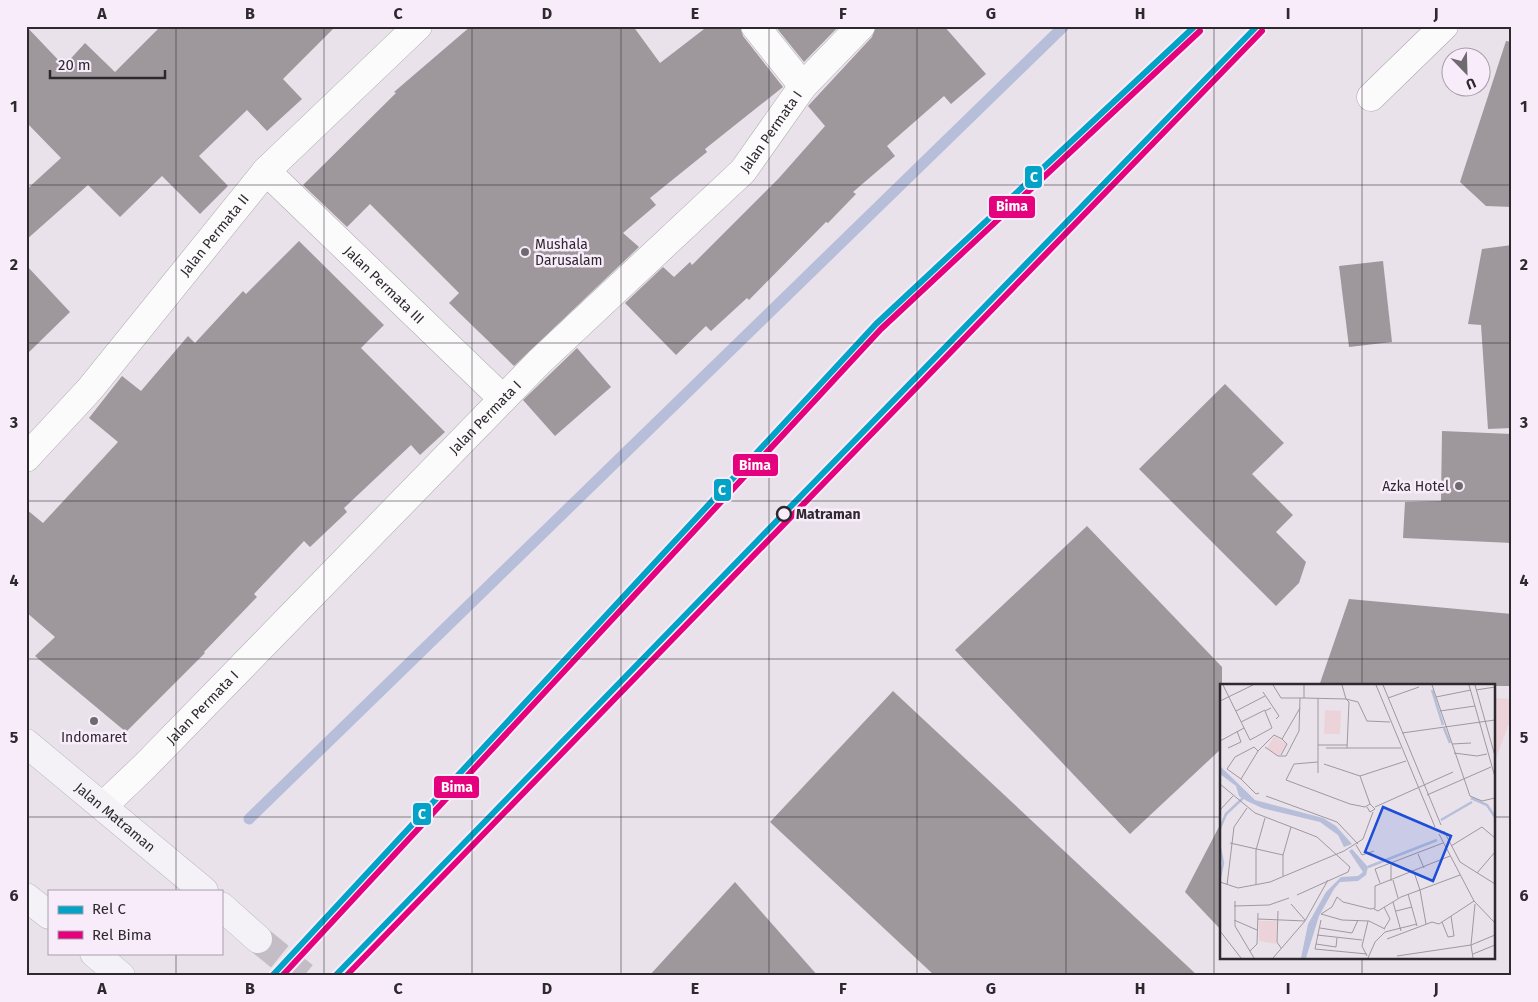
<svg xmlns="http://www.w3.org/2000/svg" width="1538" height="1002" font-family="'Fira Sans',sans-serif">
	<rect width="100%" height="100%" fill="#e9e2ea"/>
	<!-- green -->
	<polygon fill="#ecd3d9" points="1494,698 1512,699 1512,715 1494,764"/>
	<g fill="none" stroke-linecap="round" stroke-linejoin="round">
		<!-- stream -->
		<polyline stroke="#b6beda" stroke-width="11" points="249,819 1064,26"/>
	</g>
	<!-- building -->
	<g fill="#9e989d">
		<polygon points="26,26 64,66 85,43 115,72 161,26 336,26 283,79 302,99 267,131 247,110 199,156 228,186 200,214 162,176 120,217 88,185 26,240 26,190 61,158 26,122"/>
		<polygon points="471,26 633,26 660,63 708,26 740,26 743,36 783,87 705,149 707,152 650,198 656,205 623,233 639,247 514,366 449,303 459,293 370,204 347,227 303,185 396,93 394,92"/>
		<polygon points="775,26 839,26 804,62"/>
		<polygon points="876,26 944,26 986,74 951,104 944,96 887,146 895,156 853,192 856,194 828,223 826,222 749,300 747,298 711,331 706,326 676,355 625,303 663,267 674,277 690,262 692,265 779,178 825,126 808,106 872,37"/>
		<polygon points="1506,41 1512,42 1512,207 1486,206 1460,182"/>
		<polygon points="299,241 384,325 361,348 445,432 420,455 411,445 344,508 347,512 310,547 304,541 254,594 257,597 204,652 205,653 126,732 35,656 55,637 26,612 26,509 43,523 118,442 89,418 122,376 141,391 188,336 195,343 243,291 246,294"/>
		<polygon points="1512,245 1512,428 1488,429 1481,325 1468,324 1482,249"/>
		<polygon points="1383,261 1392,342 1349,347 1339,266"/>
		<polygon points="26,265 70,312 26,355"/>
		<polygon points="577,348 611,387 555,436 523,400"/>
		<polygon points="1225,384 1284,443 1252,474 1293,515 1276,532 1306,562 1299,583 1276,606 1139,469"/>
		<polygon points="1442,431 1512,434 1512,543 1403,538 1405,502 1441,501"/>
		<polygon points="1087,526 1222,667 1222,748 1130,834 955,650"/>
		<polygon points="1349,599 1512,614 1512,686 1319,686"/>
		<polygon points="893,691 1198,976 935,976 770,822"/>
		<polygon points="1222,821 1222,931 1185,892"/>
		<polygon points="735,882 818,976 649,976"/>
	</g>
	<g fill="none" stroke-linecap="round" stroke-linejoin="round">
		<!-- primary-tunnel -->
		<polyline stroke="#c4bdc5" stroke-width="28" stroke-dasharray="28 14" stroke-linecap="butt" points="258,939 304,976"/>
		<defs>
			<g id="street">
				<polyline points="755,26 803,86"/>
				<polyline points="1371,97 1444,26"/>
				<path id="s1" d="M 266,171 L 503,399"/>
				<path id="s2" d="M 26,458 L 90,389 L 266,171 L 418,26"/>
				<path id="s3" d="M 103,806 L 145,766 L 539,362 L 743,171 L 803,86 L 861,26"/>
			</g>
			<g id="primary">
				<path id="s4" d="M 26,743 L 204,891"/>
				<polyline points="26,897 49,915"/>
				<polyline points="221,906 258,939"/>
				<polyline points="94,953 121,976"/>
			</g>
		</defs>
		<!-- street casing -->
		<use href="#street" stroke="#ada8ae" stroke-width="29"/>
		<!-- primary casing -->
		<use href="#primary" stroke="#bfb9c4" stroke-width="29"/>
		<!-- street -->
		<use href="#street" stroke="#fcfbfc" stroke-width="28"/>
		<!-- primary -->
		<use href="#primary" stroke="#f4f2f7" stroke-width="28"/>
		<defs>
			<g id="rail-1">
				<polyline points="272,976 876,324 1195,26"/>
				<polyline points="335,976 1257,26"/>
			</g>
			<g id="rail-2">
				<polyline points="282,976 881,329 1200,31"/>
				<polyline points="346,976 1262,31"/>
			</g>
		</defs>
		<!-- rail-1 casing -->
		<use href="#rail-1" stroke="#f8ecfb" stroke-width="10"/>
		<!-- rail-2 casing -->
		<use href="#rail-2" stroke="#f8ecfb" stroke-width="10"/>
		<!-- rail-1 -->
		<use href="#rail-1" stroke="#02a3c6" stroke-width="6"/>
		<!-- rail-2 -->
		<use href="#rail-2" stroke="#e5007d" stroke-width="6"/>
	</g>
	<!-- grid -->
	<path fill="none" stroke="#2e292f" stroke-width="1" stroke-opacity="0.55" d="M 176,26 L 176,891M 324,26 L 324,976M 472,26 L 472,976M 621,26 L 621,976M 769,26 L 769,976M 917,26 L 917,976M 1066,26 L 1066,976M 1214,26 L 1214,976M 1362,26 L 1362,686M 26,185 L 1512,185M 26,343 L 1512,343M 26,501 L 1512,501M 26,659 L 1512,659M 26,817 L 1222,817M 1494,817 L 1512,817M 176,953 L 176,976M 1362,958 L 1362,976"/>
	<!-- markers -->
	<g fill="#6f6a70" stroke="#f8ecfb" stroke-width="2">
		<circle cx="525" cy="252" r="5"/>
		<circle cx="1459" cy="486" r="5"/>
		<circle cx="94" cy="721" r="5"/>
	</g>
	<circle fill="#f8ecfb" stroke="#2e292f" stroke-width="2.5" cx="784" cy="514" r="7"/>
	<g text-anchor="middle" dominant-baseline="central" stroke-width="5" stroke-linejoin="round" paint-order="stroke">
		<!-- street labels -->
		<g font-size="14" fill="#2e292f" stroke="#f8ecfb">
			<text stroke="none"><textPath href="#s3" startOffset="950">Jalan Permata I</textPath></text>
			<text stroke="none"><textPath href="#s2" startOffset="292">Jalan Permata II</textPath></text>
			<text stroke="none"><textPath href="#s1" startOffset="164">Jalan Permata III</textPath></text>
			<text stroke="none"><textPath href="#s3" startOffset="545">Jalan Permata I</textPath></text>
			<text stroke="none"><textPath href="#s3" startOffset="140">Jalan Permata I</textPath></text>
			<text stroke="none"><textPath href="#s4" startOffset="116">Jalan Matraman</textPath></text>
		</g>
		<!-- poi labels -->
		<g font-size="14" fill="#2e292f" stroke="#f8ecfb" text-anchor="start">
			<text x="535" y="244">Mushala<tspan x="535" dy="16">Darusalam</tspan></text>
			<text x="1449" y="486" text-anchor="end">Azka Hotel</text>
			<text x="94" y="737" text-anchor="middle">Indomaret</text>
		</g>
		<!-- stop labels -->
		<g font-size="14" font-weight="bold" fill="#2e292f" stroke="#f8ecfb" text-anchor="start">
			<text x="796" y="514">Matraman</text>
		</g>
	</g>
	<!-- overview -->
	<g transform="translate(1220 684)">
		<rect width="275" height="275" fill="#e9e2ea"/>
		<path d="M 105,26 L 121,27 L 120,50 L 104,50 ZM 54,52 L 67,60 L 59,72 L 47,64 ZM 39,237 L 57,237 L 56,260 L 39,257 Z" fill="#ecd3d9"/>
		<path d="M 0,82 L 35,116 L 103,134 L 116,142 L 132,160 L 124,163 L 118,151 L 100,138 L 42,124 L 27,117 L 19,112 L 16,102 L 0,90 ZM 132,165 L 148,183 L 146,191 L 138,197 L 120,198 L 114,205 L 99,232 L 86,274 L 81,274 L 88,240 L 106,208 L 121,193 L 138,192 L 143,188 L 129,167 Z" fill="#b6beda"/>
		<path fill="none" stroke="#b6beda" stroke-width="2.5" d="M 212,6 L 223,41M 224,44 L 230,59M 251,114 L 267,121 L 275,133M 221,136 L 252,118M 0,144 L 6,130 L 23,114M 0,164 L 3,179 L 0,193M 148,183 L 217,156"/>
		<path fill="none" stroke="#9e989f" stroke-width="1" d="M 3,1 L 30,56 L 52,44 L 45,27 L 51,24M 53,1 L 61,14 L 80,14M 122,1 L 126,15 L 138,18 L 147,37 L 170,38M 156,1 L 215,143M 163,1 L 221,141M 212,1 L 250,112 L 262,117 L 275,114M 249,1 L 275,93M 255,1 L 275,72M 256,6 L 275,3M 43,8 L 59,32 L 56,35M 216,13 L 251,6M 84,14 L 126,15 L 129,18 L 127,64M 168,14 L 199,3M 0,17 L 33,1M 16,27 L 45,12M 220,27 L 255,22M 21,38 L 45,26M 182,49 L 275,36M 0,57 L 24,44M 232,60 L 251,59M 98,61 L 127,61M 45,63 L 58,72 L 66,72 L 79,47 L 80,14 L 84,14 L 84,1M 8,64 L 21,58 L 17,47M 106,64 L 181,64M 38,67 L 34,63 L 15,73 L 7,85 L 21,95 L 38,67 L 54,51 L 62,55 L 80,24M 234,69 L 257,72 L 267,70M 61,71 L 67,60 L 62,55M 98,78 L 74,80 L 66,96 L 130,120 L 145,123 L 150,120 L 155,125 L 150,128 L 147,123M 104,80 L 140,92M 98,89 L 98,14M 140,92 L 186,77M 140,92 L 150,120M 21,95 L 36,110 L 39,109M 0,100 L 35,129 L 97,153 L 130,183 L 128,188 L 77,211M 207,111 L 271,83M 46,112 L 117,138 L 138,160M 155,123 L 233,88M 0,126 L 13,112M 224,147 L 240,178 L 275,200M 219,150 L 254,217 L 275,239M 10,159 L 63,171M 136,161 L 142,171 L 154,167M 231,162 L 262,143 L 275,154M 198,170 L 204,184M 171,181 L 171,197M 194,188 L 200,206M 257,189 L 275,168M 63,192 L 63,171 L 71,143M 173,196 L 178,214M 0,198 L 18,204 L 50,198 L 124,167 L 143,155 L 153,128M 160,199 L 155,185 L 223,159M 7,201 L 14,143 L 27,124M 36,201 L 36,166 L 45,134M 200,206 L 206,240M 188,210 L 197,242M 15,217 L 15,242 L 34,274M 173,218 L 181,247M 71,220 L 85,236M 14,222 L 49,221 L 69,214M 151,225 L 155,224 L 155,202 L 230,172M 154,225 L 158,227 L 181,213 L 240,191M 58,227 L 57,258 L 61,264M 176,227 L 192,223M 101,230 L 112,223 L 117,213 L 123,218 L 151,225M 101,230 L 122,236 L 149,237 L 165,245M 38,235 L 85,237M 14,236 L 37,246M 101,236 L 95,265 L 147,270M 222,238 L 228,253 L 234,252 L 231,232M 100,244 L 132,249 L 138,236M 164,245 L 170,235 L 164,223M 0,247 L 21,274M 97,251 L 142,256M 167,255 L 212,238 L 219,240 L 254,217M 96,260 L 116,263 L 117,254M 30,267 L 37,260 L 38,229M 253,270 L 275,261M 147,272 L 142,262 L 148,237M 177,272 L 251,261 L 275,251M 53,274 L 85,237 L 108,196M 148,274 L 155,258 L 165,248 L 197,240M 253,274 L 251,261 L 255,220"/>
		<path fill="#1d4ed8" fill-opacity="0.15" stroke="#1d4ed8" stroke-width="2.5" d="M 163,123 L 231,152 L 213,197 L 145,168 Z"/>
		<rect width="275" height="275" fill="none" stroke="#2e292f" stroke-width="2.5"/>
	</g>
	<g stroke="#f8ecfb" stroke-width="2">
		<rect x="1024" y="165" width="19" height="24" rx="5" fill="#02a3c6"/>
		<rect x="988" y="195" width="48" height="24" rx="5" fill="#e5007d"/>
		<rect x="732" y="453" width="47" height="24" rx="5" fill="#e5007d"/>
		<rect x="713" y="478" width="19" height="24" rx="5" fill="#02a3c6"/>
		<rect x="433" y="775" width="47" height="24" rx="5" fill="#e5007d"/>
		<rect x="412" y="802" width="20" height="24" rx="5" fill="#02a3c6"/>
	</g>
	<g font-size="14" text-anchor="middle" font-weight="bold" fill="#fff">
		<text x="1034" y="182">C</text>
		<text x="1012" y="211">Bima</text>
		<text x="755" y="470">Bima</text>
		<text x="722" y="495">C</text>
		<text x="457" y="792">Bima</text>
		<text x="422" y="819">C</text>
	</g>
	<!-- border -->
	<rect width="1538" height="1002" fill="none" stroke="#f8ecfb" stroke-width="55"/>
	<!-- legend -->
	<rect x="48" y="890" width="175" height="65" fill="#f8ecfb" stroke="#a79ea9"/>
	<rect x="58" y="906" width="25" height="8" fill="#02a3c6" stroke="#a79ea9"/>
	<text x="92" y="914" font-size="15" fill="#2e292f">Rel C</text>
	<rect x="58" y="931" width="25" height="8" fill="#e5007d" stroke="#a79ea9"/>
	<text x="92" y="940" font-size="15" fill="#2e292f">Rel Bima</text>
	<!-- north arrow -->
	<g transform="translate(1466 72) rotate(157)"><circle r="24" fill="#f8ecfb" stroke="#a79ea9"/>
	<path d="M0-4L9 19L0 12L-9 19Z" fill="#6f6a70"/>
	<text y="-8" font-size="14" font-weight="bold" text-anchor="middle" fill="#2e292f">U</text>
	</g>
	<!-- scale -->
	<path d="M50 70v8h115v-8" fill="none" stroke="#2e292f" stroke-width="2.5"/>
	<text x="58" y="70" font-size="15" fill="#2e292f" stroke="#f8ecfb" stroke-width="4" paint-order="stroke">20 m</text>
	<rect x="28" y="28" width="1482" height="946" fill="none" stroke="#2e292f" stroke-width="2"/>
	<g font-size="16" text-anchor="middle" font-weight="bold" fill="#2e292f">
		<text x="102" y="19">A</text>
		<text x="250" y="19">B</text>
		<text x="398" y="19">C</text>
		<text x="547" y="19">D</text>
		<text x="695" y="19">E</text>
		<text x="843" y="19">F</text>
		<text x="991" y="19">G</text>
		<text x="1140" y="19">H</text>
		<text x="1288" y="19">I</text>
		<text x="1436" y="19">J</text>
		<text x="14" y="112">1</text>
		<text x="1524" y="112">1</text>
		<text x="14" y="270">2</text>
		<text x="1524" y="270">2</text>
		<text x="14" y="428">3</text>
		<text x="1524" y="428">3</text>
		<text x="14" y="586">4</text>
		<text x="1524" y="586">4</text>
		<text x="14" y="743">5</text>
		<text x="1524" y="743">5</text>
		<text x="14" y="901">6</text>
		<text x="1524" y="901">6</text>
		<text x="102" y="994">A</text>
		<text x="250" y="994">B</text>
		<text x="398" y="994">C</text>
		<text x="547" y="994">D</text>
		<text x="695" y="994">E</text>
		<text x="843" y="994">F</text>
		<text x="991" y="994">G</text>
		<text x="1140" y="994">H</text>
		<text x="1288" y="994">I</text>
		<text x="1436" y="994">J</text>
	</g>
</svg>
